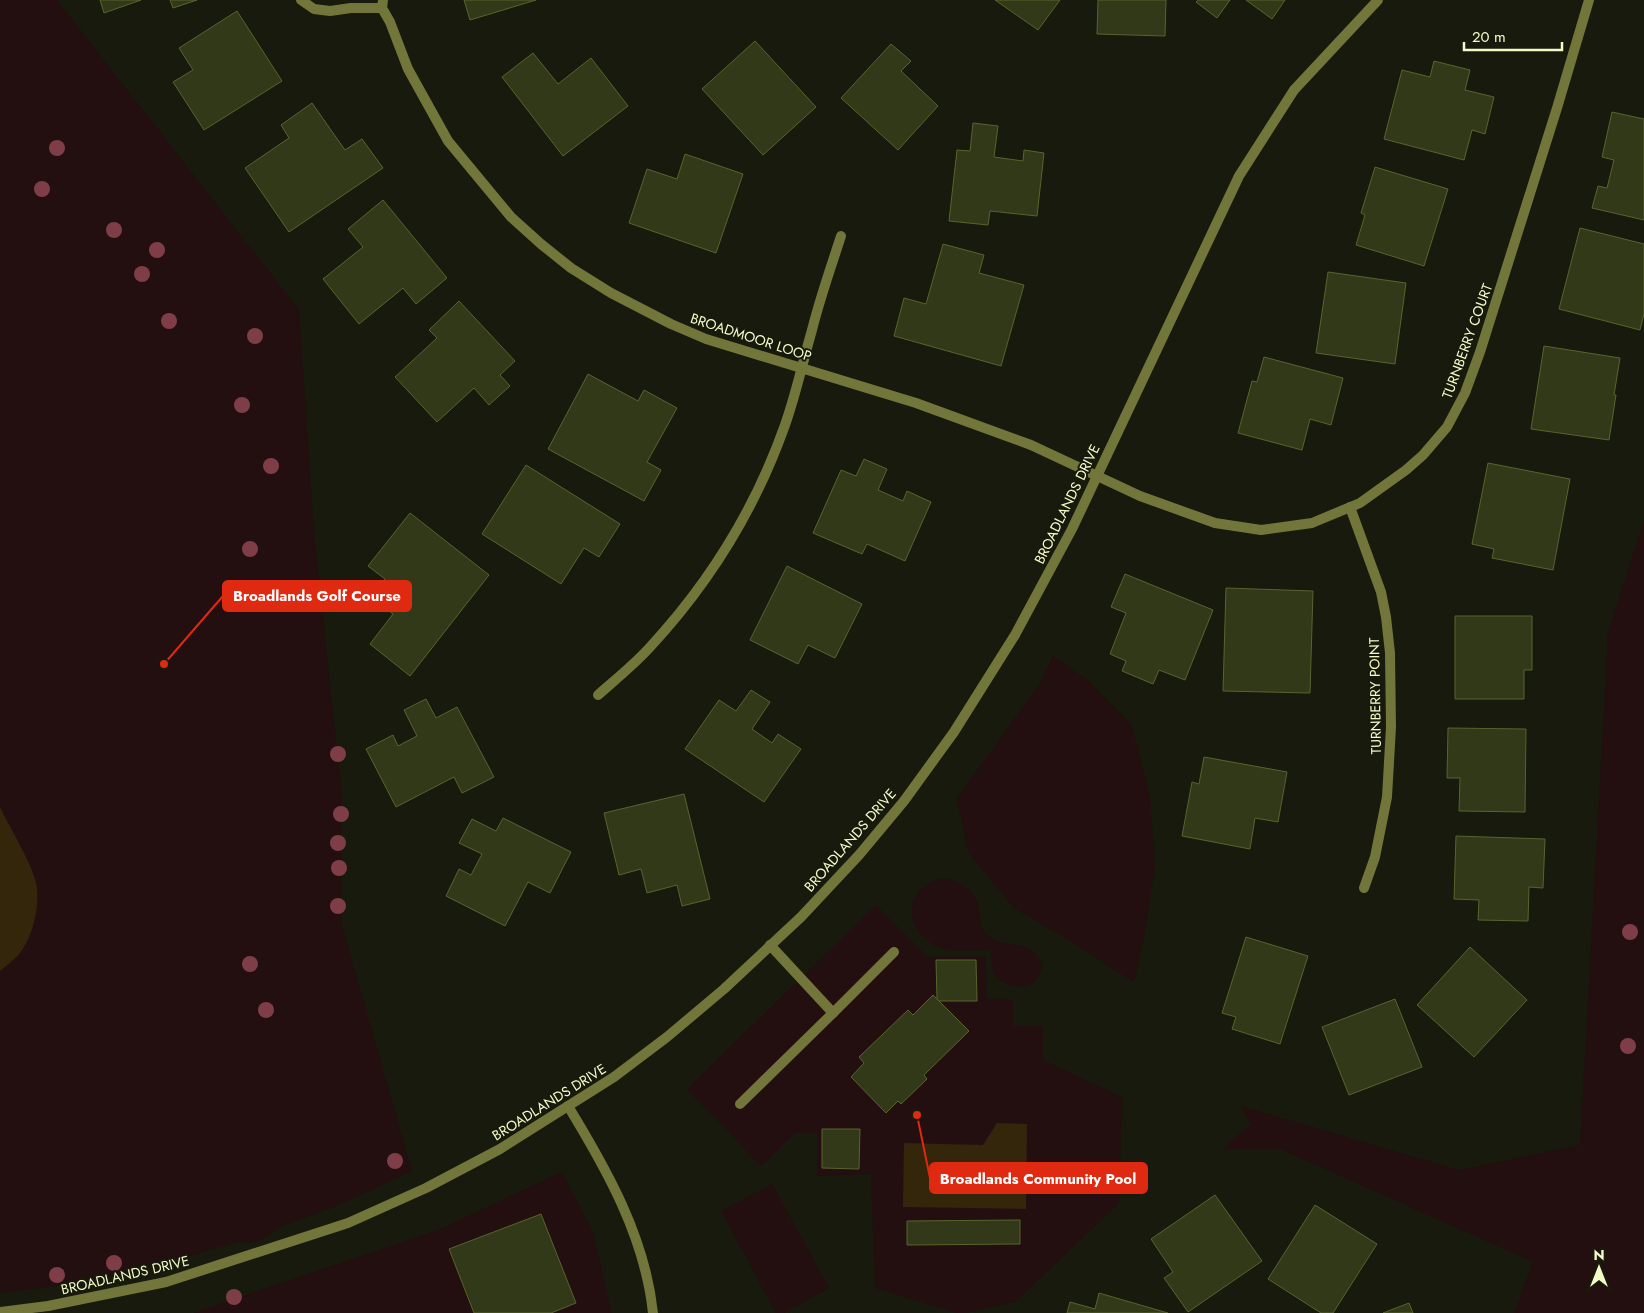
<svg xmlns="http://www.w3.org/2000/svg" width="1644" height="1313" font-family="Jost,sans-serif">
	<rect width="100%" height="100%" fill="#171a0c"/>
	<!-- green -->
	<g fill="#230f10">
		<polygon points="0,0 57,0 299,310 314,531 342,797 342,925 412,1171 332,1208 279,1227 266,1238 249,1243 240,1241 163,1264 95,1281 0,1293"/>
		<polygon points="1644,520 1644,1313 1514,1313 1533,1262 1280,1149 1223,1149 1251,1124 1241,1106 1459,1170 1580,1145 1608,633"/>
		<polygon points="1053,656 1090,682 1131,724 1150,796 1155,867 1145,932 1134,982 1075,944 1014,908 968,852 957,798 1039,685"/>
		<path d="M 945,878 C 961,882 978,892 979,910 C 980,918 979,926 985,932 C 1003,952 1031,936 1042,965 C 1041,973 1038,981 1030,985 C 1019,989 999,985 994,974 C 991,967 992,958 991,950 C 979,950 950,952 940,948 C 902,932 901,886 945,878 Z"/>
		<polygon points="876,905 928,957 986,956 987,999 1013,1000 1013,1026 1043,1026 1043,1060 1122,1097 1119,1203 1015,1302 965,1313 957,1313 875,1288 871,1174 817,1176 817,1133 795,1133 761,1166 687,1089"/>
		<polygon points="562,1172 592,1230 612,1313 193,1313 440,1229"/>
		<polygon points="772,1184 829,1288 784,1313 776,1313 721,1211"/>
	</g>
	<!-- water -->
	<g fill="#34260b">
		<path d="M 0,807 C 11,830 26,853 34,876 C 42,897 35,931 22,950 C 17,958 8,964 0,971 Z"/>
		<polygon points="997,1123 1027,1124 1026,1209 903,1207 904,1143 983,1145"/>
	</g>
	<!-- building -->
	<g fill="#323919" stroke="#58642d">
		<polygon points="100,0 141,0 104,13"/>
		<polygon points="170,0 197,0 173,8"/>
		<polygon points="464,0 536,0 470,20"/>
		<polygon points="995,0 1060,0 1038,30"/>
		<polygon points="1098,0 1166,0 1165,36 1097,34"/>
		<polygon points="1198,0 1230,0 1217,18 1196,2"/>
		<polygon points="1246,0 1285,0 1272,19"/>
		<polygon points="237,11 282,81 204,130 173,82 193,70 179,48"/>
		<polygon points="755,41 816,107 763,155 702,89"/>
		<polygon points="891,44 911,61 901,71 938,106 898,150 841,98"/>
		<polygon points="533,53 558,84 591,58 628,106 563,156 502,77"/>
		<polygon points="1434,61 1470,70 1465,90 1494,97 1485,134 1472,130 1464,160 1384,139 1402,70 1430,77"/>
		<polygon points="312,103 345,150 362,139 383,168 289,232 245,168 289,138 281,125"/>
		<polygon points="1612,112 1644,119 1644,220 1592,208 1598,186 1607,188 1614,160 1602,157"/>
		<polygon points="973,123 998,126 994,157 1023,161 1024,150 1044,153 1037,216 990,211 988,225 949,221 957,150 970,151"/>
		<polygon points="685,154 743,174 716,253 629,223 647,169 677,179"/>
		<polygon points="1375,167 1448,189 1424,266 1356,245 1365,215 1361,213"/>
		<polygon points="383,200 447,278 416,304 403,288 359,324 323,279 363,247 348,229"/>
		<polygon points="1580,228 1644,244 1644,314 1640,330 1559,309"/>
		<polygon points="943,244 984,255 979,273 1024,285 1001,366 894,336 904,298 926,304"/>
		<polygon points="1328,272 1406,283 1395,364 1316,353"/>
		<polygon points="459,301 515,361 500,375 510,386 489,405 474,388 437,422 395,377 437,338 429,330"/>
		<polygon points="1544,346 1620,358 1614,395 1616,395 1609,440 1531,429"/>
		<polygon points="1264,357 1343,378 1331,425 1310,419 1302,450 1238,433 1252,381 1257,382"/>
		<polygon points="588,374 638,401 644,390 677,408 647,462 661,470 644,501 548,449"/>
		<polygon points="864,459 887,469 878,490 903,501 907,491 931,502 905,561 867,544 862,554 813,533 841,470 856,476"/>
		<polygon points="1488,463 1570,479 1553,570 1492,558 1494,549 1472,544"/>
		<polygon points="526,465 620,524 599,557 584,548 561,584 482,534"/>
		<polygon points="410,513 489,575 410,676 370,644 393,614 371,597 385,579 368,566"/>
		<polygon points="787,566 862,604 835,658 808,645 798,664 750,640"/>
		<polygon points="1125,574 1213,610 1185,680 1159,670 1153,684 1122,671 1126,661 1110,654 1126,613 1111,607"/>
		<polygon points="1226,588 1313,591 1310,693 1223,691"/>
		<polygon points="1455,616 1532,616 1532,670 1524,670 1524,699 1455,699"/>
		<polygon points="751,690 770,702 752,729 772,743 778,734 801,749 764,802 685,749 719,700 736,711"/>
		<polygon points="426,699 436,718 457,707 494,777 462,793 454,777 396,807 366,749 393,735 398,746 417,736 404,710"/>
		<polygon points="1448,728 1526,729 1525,812 1459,811 1460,778 1447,778"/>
		<polygon points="1204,757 1287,772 1278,822 1255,818 1250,849 1182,836 1192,782 1199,784"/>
		<polygon points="684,794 710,899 682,906 677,885 647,893 641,869 619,875 604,813"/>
		<polygon points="503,818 571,852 550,893 528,882 505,926 446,896 459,869 471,875 482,854 459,843 472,819 496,831"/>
		<polygon points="1456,836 1545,839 1543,888 1529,887 1528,921 1478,920 1479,900 1454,899"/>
		<polygon points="1246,937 1308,956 1280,1044 1232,1029 1236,1017 1222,1013"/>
		<polygon points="1470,947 1527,1000 1474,1057 1417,1005"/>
		<polygon points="936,960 976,960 977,1001 939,1001 937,999"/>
		<polygon points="933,995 969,1031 924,1075 927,1079 901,1104 898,1101 886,1113 851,1077 864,1063 859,1057 908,1010 913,1015"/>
		<polygon points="1395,999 1422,1067 1349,1095 1322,1027"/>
		<polygon points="822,1129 860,1129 859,1169 822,1168"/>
		<polygon points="1215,1195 1262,1261 1188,1312 1164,1278 1173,1272 1151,1239"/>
		<polygon points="1315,1205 1377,1244 1333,1313 1321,1313 1268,1279"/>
		<polygon points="541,1214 576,1303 551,1313 474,1313 449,1249"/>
		<polygon points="1020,1220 1020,1244 907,1245 907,1221"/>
		<polygon points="1099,1293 1168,1313 1067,1313 1070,1302 1095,1309"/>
		<polygon points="1409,1303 1413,1313 1383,1313"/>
	</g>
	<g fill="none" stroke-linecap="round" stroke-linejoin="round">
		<!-- service -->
		<g stroke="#72763a" stroke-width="10">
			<polyline points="770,945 833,1013 894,952"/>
			<polyline points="740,1104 833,1013"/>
		</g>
		<!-- minor -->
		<g stroke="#72763a" stroke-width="10">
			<polyline points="301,0 314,9 330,11 351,8 382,8"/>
			<polyline points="383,0 382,8 390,22 408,69 448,141 511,217 541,244 571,268 611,293 671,324 706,339 916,403 1031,445 1140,496 1215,523 1261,530 1312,523 1360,503 1406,470 1423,455 1447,427 1465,393 1480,352 1557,108 1589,0"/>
			<polyline points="1350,507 1381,592 1386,617 1390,653 1391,727 1387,797 1375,857 1364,888"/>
			<path d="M 598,695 C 616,679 635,664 651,646 C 710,582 756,507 785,425 C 796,394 803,361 812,330 C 820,298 831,267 841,236"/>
			<path d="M 568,1106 C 607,1170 645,1237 653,1313"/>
			<polyline points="0,1312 48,1306 166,1282 348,1223 426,1188 500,1149 614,1077 667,1037 724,989 801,917 859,855 904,801 954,732 1015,635 1072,529 1239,176 1294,90 1378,0"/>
		</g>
	</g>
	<!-- trees -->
	<g fill="#7f3e47">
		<circle cx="57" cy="148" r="8"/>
		<circle cx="42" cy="189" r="8"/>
		<circle cx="114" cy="230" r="8"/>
		<circle cx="157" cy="250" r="8"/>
		<circle cx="142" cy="274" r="8"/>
		<circle cx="169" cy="321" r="8"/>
		<circle cx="255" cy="336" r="8"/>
		<circle cx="242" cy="405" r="8"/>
		<circle cx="271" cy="466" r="8"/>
		<circle cx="250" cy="549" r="8"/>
		<circle cx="338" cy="754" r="8"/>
		<circle cx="341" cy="814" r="8"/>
		<circle cx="338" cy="843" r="8"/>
		<circle cx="339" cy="868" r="8"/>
		<circle cx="338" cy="906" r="8"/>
		<circle cx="1630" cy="932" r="8"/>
		<circle cx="250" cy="964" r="8"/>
		<circle cx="266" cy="1010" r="8"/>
		<circle cx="1628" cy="1046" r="8"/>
		<circle cx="395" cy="1161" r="8"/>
		<circle cx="114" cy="1263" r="8"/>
		<circle cx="57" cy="1275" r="8"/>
		<circle cx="234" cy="1297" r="8"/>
	</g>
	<g text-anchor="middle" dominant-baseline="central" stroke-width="4" stroke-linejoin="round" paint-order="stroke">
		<!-- street labels -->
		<g font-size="14" fill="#f4fbc9" stroke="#171a0c">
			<text transform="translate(751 337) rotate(18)">BROADMOOR LOOP</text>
			<text transform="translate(1467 341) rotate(-70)">TURNBERRY COURT</text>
			<text transform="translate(1067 504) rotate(-64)">BROADLANDS DRIVE</text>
			<text transform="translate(1375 696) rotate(-91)">TURNBERRY POINT</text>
			<text transform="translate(850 840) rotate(-49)">BROADLANDS DRIVE</text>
			<text transform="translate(549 1102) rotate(-32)">BROADLANDS DRIVE</text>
			<text transform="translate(125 1275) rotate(-13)">BROADLANDS DRIVE</text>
		</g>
	</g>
	<!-- callouts -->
	<path fill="none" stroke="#df2910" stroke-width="2" d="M164 664L223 596M917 1115L930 1178"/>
	<g fill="#df2910" stroke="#171a0c" stroke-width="2">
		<circle cx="164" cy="664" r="5"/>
		<circle cx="917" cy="1115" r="5"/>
	</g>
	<g fill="#df2910" stroke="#df2910" stroke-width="2">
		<rect x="223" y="581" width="188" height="30" rx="5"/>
		<rect x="930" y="1163" width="217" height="30" rx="5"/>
	</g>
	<g font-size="15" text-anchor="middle" font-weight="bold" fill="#fff">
		<text x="317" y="601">Broadlands Golf Course</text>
		<text x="1038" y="1184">Broadlands Community Pool</text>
	</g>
	<!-- north arrow -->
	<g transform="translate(1599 1268)" stroke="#171a0c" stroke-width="4" paint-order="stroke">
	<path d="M0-4L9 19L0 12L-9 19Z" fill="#f4fbc9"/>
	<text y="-8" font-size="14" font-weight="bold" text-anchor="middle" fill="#f4fbc9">N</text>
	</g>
	<!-- scale -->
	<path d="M1464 42v8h98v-8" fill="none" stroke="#f4fbc9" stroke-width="2.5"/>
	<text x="1472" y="42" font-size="15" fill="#f4fbc9" stroke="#171a0c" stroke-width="4" paint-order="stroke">20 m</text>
</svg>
